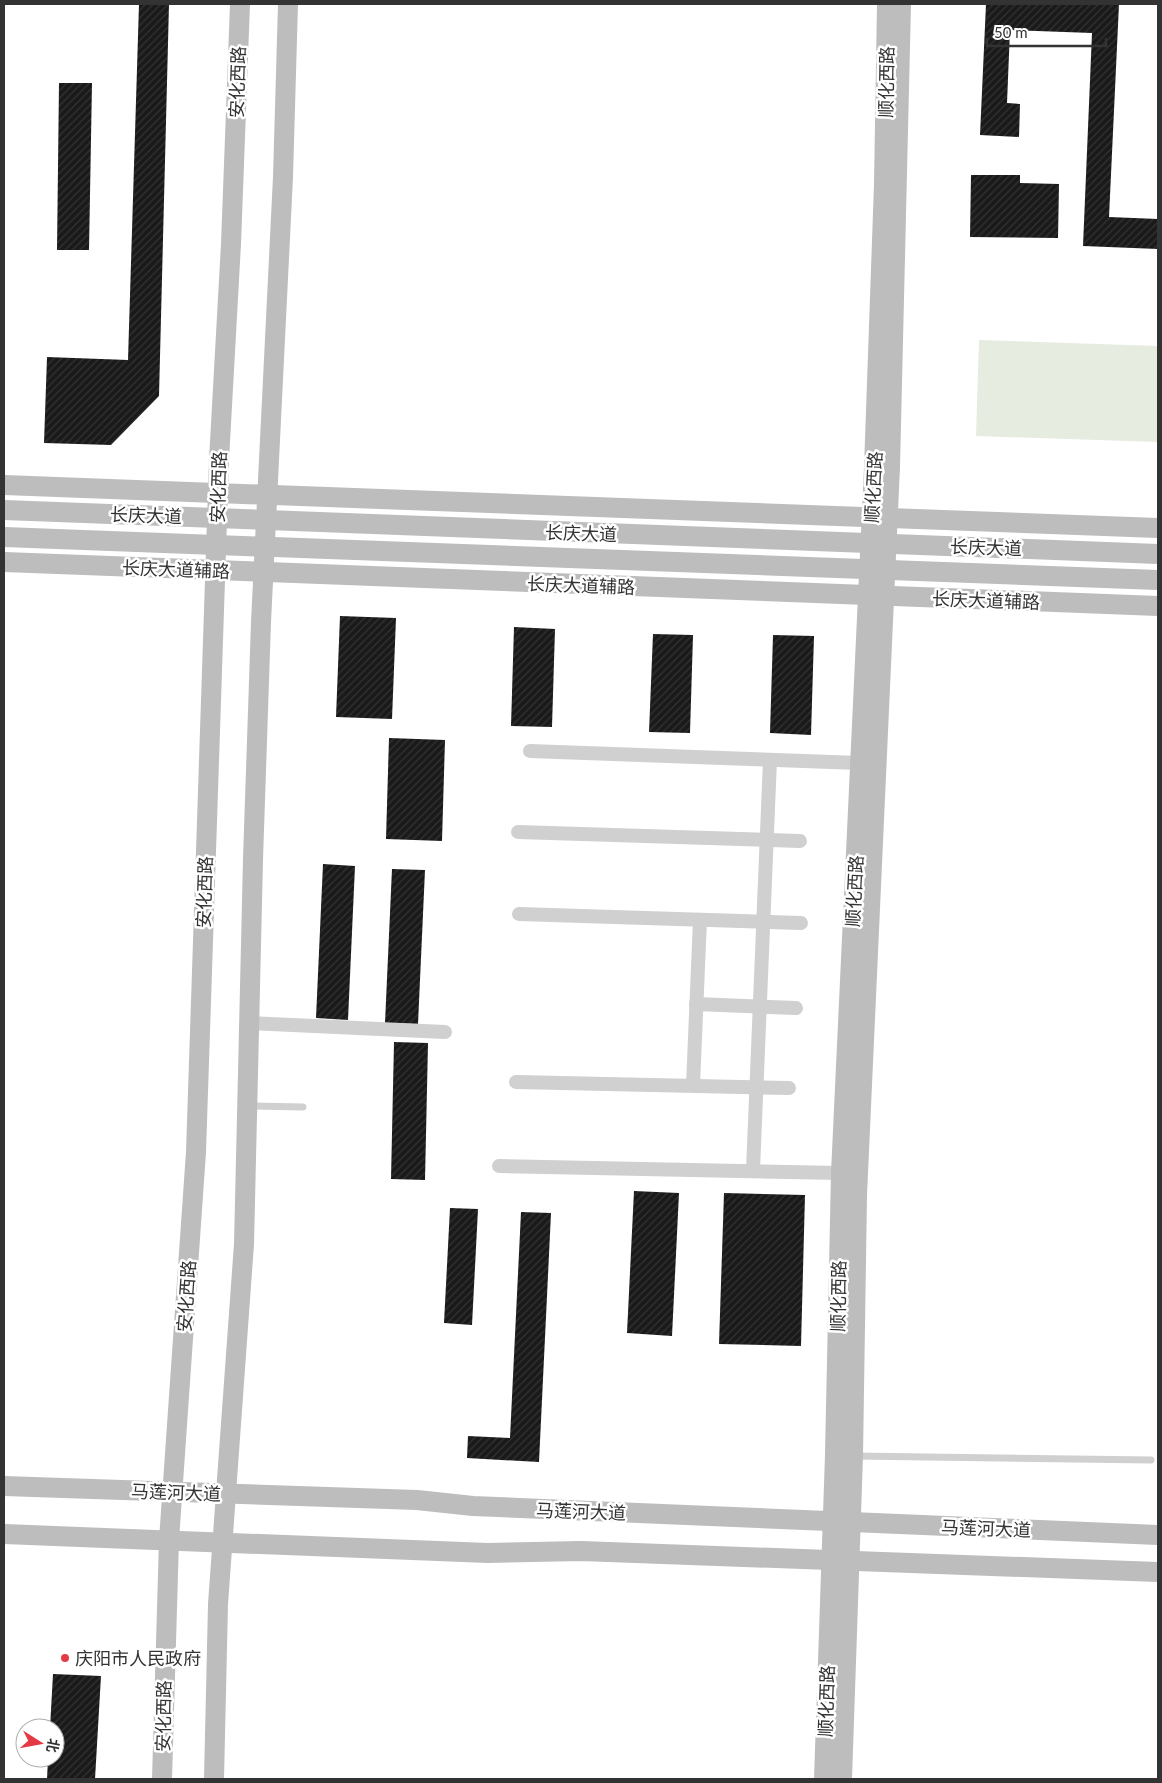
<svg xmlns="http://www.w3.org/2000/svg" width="1162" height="1783" font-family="Lato,'Noto Sans SC',sans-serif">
	<defs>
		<pattern id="building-hatch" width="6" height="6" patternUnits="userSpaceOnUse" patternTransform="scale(1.25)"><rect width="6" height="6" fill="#1a1a1a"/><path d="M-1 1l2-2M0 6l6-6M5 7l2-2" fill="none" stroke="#333"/></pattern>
	</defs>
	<rect width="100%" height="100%" fill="#fff"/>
	<!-- grass -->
	<polygon fill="#e6ecdf" points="979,340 1158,346 1158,442 976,436"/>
	<!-- building -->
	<g fill="url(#building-hatch)">
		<polygon points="139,4 169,4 159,396 111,445 44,443 47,357 128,360"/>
		<polygon points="986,4 1119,4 1109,217 1158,219 1158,249 1083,246 1092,33 1010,30 1007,103 1020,104 1019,137 980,135"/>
		<polygon points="59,83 92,83 89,250 57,250"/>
		<polygon points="971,175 1020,175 1020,183 1059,184 1058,238 970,237"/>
		<polygon points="340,616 396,618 392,719 336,717"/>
		<polygon points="514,627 555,629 552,727 511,726"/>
		<polygon points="653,634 693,635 690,733 649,732"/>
		<polygon points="773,635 814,636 811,735 770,733"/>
		<polygon points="389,738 445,740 442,841 386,839"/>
		<polygon points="323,864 355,866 348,1020 316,1018"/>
		<polygon points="392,869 425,870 418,1024 385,1023"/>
		<polygon points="394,1042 428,1043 425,1180 391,1179"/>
		<polygon points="634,1191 679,1193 672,1336 627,1333"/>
		<polygon points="724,1193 805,1195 801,1346 719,1344"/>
		<polygon points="450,1208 478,1209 472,1325 444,1323"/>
		<polygon points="521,1212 551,1213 539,1462 467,1458 468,1436 510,1438"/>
		<polygon points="53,1674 101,1676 95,1779 47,1779 48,1758 55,1758 55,1728 50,1728"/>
	</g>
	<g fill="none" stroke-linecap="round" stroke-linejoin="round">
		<!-- lane -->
		<g stroke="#d0d0d0" stroke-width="7">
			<polyline points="250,1106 303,1107"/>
			<polyline points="854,1456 1151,1460"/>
		</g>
		<!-- street -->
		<g stroke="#d0d0d0" stroke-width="14">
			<polyline points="530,751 859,763"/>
			<polyline points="518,832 800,841"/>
			<polyline points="519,914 801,923"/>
			<polyline points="696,1004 796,1008"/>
			<polyline points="249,1023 445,1032"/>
			<polyline points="516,1082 789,1088"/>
			<polyline points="693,1085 700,920"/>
			<polyline points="499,1166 841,1173"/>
			<polyline points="753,1170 770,760"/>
		</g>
		<!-- secondary -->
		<g stroke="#bdbdbd" stroke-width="20">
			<polyline points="4,485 1158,528"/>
			<polyline points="4,510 1158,554"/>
			<polyline points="4,537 1158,580"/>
			<polyline points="4,562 1158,606"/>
			<polyline points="4,1486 417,1500 473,1506 1158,1535"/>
			<polyline points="4,1534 488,1553 581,1551 1158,1572"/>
			<polyline points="162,1779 169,1540 196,1152 219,460 231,244 240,4"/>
			<polyline points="214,1779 218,1604 244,1244 253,859 261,622 283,177 288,4"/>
			<polyline points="824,1779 835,1455 841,1173 874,468 884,184 887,4"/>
			<polyline points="842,1779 853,1456 857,1195 890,467 901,4"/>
		</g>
	</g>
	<!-- markers -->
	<circle fill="#e63946" stroke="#fff" stroke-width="2" cx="65" cy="1658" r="5"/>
	<g text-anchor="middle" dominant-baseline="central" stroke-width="5" stroke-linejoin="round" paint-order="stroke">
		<!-- street labels -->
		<g font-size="18" fill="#333" stroke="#fff">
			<text transform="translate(237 82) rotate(-88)">安化西路</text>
			<text transform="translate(886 82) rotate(-89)">顺化西路</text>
			<text transform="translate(218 487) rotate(-88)">安化西路</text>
			<text transform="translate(873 487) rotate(-87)">顺化西路</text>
			<text transform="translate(146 515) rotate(2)">长庆大道</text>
			<text transform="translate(581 533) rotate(2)">长庆大道</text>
			<text transform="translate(986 547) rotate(2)">长庆大道</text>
			<text transform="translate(176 569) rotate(2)">长庆大道辅路</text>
			<text transform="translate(581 585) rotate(2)">长庆大道辅路</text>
			<text transform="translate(986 600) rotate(2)">长庆大道辅路</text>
			<text transform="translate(854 891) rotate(-87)">顺化西路</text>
			<text transform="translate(204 892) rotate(-88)">安化西路</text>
			<text transform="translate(186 1296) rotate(-86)">安化西路</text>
			<text transform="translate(838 1296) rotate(-89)">顺化西路</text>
			<text transform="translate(176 1492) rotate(2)">马莲河大道</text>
			<text transform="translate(581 1511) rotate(2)">马莲河大道</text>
			<text transform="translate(986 1528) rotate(2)">马莲河大道</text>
			<text transform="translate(826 1701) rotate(-88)">顺化西路</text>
			<text transform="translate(163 1716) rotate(-89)">安化西路</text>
		</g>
		<!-- poi labels -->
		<g font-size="18" fill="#333" stroke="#fff" text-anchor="start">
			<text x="75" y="1658">庆阳市人民政府</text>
		</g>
	</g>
	<!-- border -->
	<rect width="1162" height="1783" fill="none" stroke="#333333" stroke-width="10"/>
	<!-- north arrow -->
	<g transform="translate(40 1743) rotate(101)"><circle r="24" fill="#ffffff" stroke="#adadad"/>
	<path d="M0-4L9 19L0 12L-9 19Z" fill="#e63946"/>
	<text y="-8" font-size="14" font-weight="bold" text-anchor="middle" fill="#333333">北</text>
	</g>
	<!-- scale -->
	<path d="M987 38v8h119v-8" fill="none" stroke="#333333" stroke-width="2.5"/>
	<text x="994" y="38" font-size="15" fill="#333333" stroke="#ffffff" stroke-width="4" paint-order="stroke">50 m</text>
</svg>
